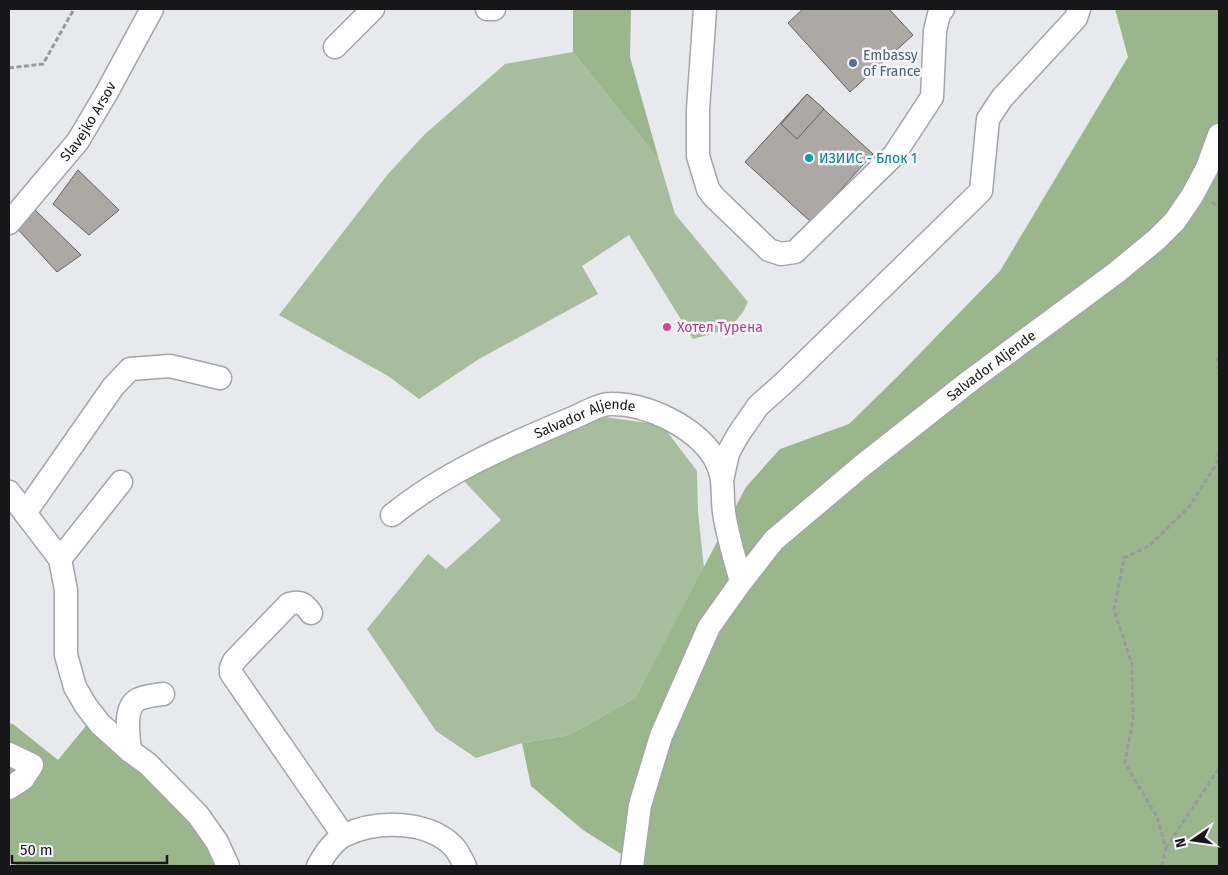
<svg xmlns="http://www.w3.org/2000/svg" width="1228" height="875" font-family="'Fira Sans',sans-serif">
	<rect width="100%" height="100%" fill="#e7e9ed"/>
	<!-- green -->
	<g fill="#a7bd9d">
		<polygon points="573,52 659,160 675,214 748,302 743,312 729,329 693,339 629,235 582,266 598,294 479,359 419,399 388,376 279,315 388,174 425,134 505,64"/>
		<polygon points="604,417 662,425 697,471 698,512 704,568 635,698 569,735 522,743 476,758 436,731 367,629 428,554 446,569 501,520 462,479 503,456"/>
	</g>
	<!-- forest -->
	<g fill="#9bb68d">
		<polygon points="573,9 631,9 630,57 659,160 573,52"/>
		<polygon points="1115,9 1219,9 1219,866 640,866 583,830 531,786 522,743 569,735 635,698 746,487 780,449 849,424 898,376 1000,271 1128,57"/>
		<polygon points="90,721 151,771 205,842 219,866 17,866 9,858 9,723 13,724 58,760"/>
	</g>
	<!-- building -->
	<g fill="#aca8a5" stroke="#64615e">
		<polygon points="803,9 889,9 913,35 850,92 788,23"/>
		<polygon points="807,94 873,154 811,222 745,162"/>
		<polygon points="807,94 824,109 797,139 781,124"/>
		<polygon points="78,170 119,210 89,235 53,204"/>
		<polygon points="32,207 81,255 57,272 14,225"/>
	</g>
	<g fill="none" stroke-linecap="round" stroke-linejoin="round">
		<defs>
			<g id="minor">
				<polyline points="487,9 494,9"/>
				<polyline points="705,9 698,109 698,156 708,189 713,196 769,250 781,254 795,252 894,155 932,97 935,31 939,14 943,9"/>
				<polyline points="335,47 373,9"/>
				<path id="s1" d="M 9,223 L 78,141 L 107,92 L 152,9"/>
				<polyline points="723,476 728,453 738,435 758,406 787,380 981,191 988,119 1002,98 1076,18 1079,9"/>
				<polyline points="9,492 60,559 66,590 66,655 75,687 86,706 100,724 130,751 148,764 198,815 217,842 228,866"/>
				<polyline points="25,513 113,387 130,369 170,366 220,378"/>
				<path id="s2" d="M 392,515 C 444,473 506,446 568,420 C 579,416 599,404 610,404 C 646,403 694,426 714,457 C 726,478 721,490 724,512 C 727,535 735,559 741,582"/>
				<polyline points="60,559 121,482"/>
				<path d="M 311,613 C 304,603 300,601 289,604 L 234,661 L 231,668 L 231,673 L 343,835"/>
				<path d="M 130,751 C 129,737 122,707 139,699 C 146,696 155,695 163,694"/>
				<polyline points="9,754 32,765 23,779 9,788"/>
				<path d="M 318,866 C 324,855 333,841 345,835 C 377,820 427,820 453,846 C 458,851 462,860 465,866"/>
				<path id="s3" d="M 632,866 L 640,805 L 661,736 L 709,627 L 741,582 L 774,540 L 863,465 L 971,380 L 1117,272 L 1157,239 L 1175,221 L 1192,196 L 1207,168 L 1219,135"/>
			</g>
		</defs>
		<!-- minor casing -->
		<use href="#minor" stroke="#a3a5a9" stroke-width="25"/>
		<!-- path -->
		<g stroke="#999a9e" stroke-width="3" stroke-dasharray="5 2.5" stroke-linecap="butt">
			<polyline points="9,68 43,64 74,9"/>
			<polyline points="1212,202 1219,208"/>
			<polyline points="1219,350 1217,361 1219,375"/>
			<polyline points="1166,848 1219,768"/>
			<polyline points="1162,866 1166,848 1157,817 1125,763 1133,719 1132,664 1114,610 1124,558 1149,546 1189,507 1217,463 1219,446"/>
		</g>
		<!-- minor -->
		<use href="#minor" stroke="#fff" stroke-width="22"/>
	</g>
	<!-- markers -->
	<circle fill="#5c6f8a" stroke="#f4f6fb" stroke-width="2" cx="853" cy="63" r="5"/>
	<circle fill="#0f9aa8" stroke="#f4f6fb" stroke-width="2" cx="809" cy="158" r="5"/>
	<circle fill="#d1479c" stroke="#f4f6fb" stroke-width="2" cx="667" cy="327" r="5"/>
	<g text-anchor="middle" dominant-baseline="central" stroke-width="5" stroke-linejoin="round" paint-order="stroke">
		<!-- service labels -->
		<g font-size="14" fill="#4e5e75" stroke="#f4f6fb" text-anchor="start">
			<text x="863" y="55">Embassy<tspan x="863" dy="16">of France</tspan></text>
		</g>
		<!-- street labels -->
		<g font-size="14" fill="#171719" stroke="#f4f6fb">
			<text stroke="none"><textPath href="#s1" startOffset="129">Slavejko Arsov</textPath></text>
			<text stroke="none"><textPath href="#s3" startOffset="640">Salvador Aljende</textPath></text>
			<text stroke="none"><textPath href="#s2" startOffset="218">Salvador Aljende</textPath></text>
		</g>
		<!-- culture labels -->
		<g font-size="14" fill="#0d838f" stroke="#f4f6fb" text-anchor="start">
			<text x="819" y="158">ИЗИИС - Блок 1</text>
		</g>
		<!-- hotel labels -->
		<g font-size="14" fill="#b23c85" stroke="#f4f6fb" text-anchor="start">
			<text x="677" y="327">Хотел Турена</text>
		</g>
	</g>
	<!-- border -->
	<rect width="1228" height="875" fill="none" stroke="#171719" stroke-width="20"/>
	<!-- north arrow -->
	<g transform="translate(1193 840) rotate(257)" stroke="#f4f6fb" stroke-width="4" paint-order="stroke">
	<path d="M0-4L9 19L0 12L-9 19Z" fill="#171719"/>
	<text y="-8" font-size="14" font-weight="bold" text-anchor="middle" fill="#171719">N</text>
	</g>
	<!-- scale -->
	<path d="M12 855v8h155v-8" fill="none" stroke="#171719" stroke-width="2.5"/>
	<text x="20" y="855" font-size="15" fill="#171719" stroke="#f4f6fb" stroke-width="4" paint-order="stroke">50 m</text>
</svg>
